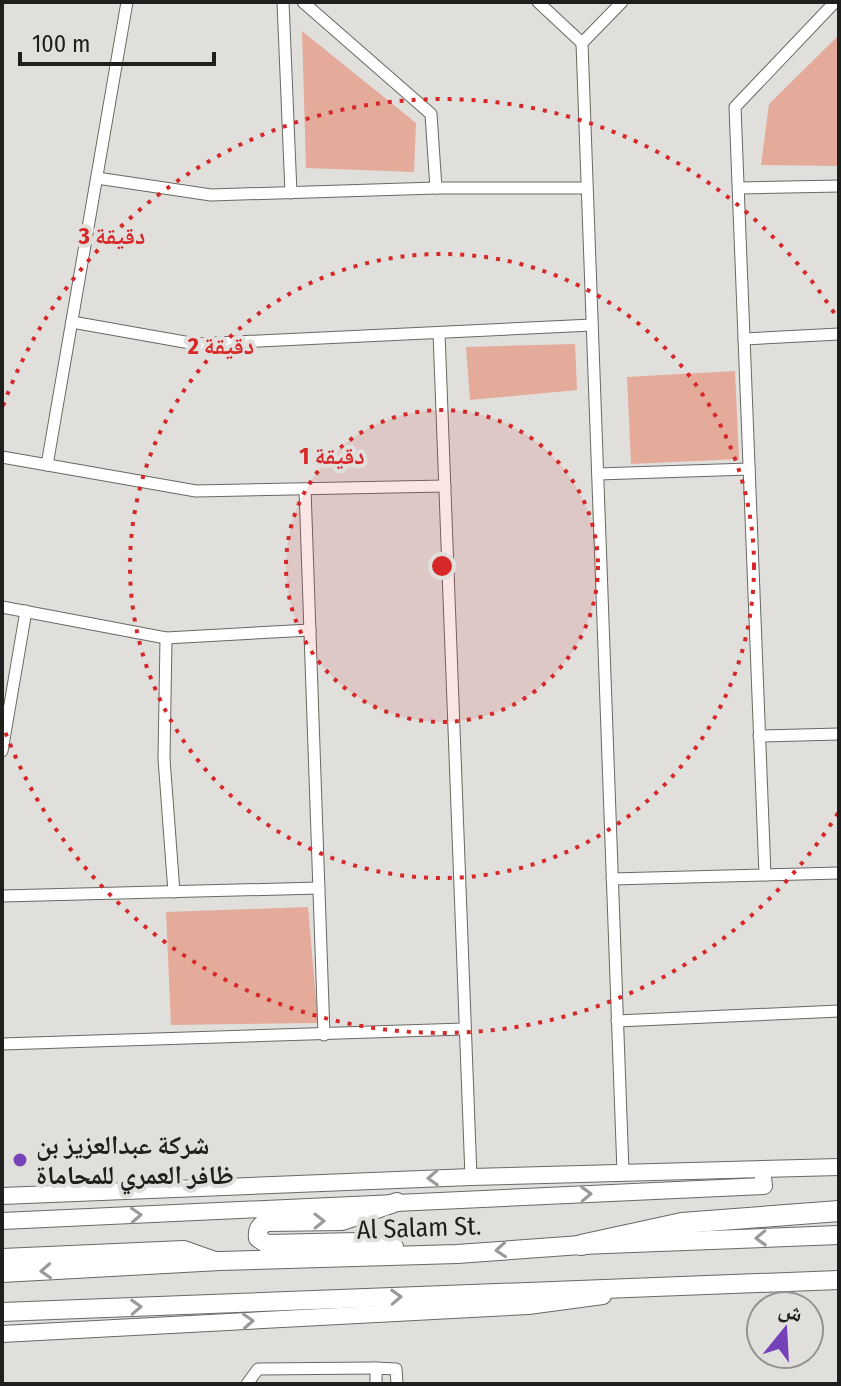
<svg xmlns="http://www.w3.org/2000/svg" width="841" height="1386" font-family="'Fira Sans Condensed','Noto Naskh Arabic',sans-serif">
	<rect width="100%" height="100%" fill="#e0dfdc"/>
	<!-- green -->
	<g fill="#e4ab9b">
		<polygon points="302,31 416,123 414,172 306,168"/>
		<polygon points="839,35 839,166 761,165 769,104"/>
		<polygon points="575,344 577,390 470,400 466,347"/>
		<polygon points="735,371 739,459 631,464 627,377"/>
		<polygon points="308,907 318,1023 171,1025 166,912"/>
	</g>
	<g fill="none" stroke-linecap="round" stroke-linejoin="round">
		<defs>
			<g id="street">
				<polyline points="283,2 291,193"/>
				<polyline points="303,2 431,114 436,188"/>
				<polyline points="538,2 582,43 622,2"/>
				<polyline points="582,43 623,1172"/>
				<polyline points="97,178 211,195 436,188 586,188"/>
				<polyline points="739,188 839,186"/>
				<polyline points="72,322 196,344 592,325"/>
				<polyline points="439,333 471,1177"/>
				<polyline points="744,339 839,334"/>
				<polyline points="2,457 196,491 445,486"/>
				<polyline points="47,465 127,2"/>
				<polyline points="598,474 749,469"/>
				<polyline points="305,489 324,1035"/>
				<polyline points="2,607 166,638 310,630"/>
				<polyline points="166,638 164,759 174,892"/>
				<polyline points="759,736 839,734"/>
				<polyline points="2,751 26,611"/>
				<polyline points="765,875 735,107 835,2"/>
				<polyline points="612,879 839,873"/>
				<polyline points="2,896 319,888"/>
				<polyline points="617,1021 839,1011"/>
				<polyline points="2,1044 464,1029"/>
				<polyline points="247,1384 258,1369 376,1368"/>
				<polyline points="376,1384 376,1368 396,1369 397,1384"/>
			</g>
			<g id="secondary">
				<polyline points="2,1196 471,1177 839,1167"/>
				<polyline points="2,1221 764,1186 762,1169"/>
				<polyline points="2,1257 184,1249 215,1260"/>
				<polyline points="2,1334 528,1306 603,1296"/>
			</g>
			<g id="primary">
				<path d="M 394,1247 L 358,1242 L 267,1244 L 258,1238 C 257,1230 260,1225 267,1222 L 342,1221 L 397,1202"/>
				<polyline points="2,1273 220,1261 457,1254 581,1245 839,1235"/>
				<polyline points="2,1312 839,1280"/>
			</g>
			<polyline id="highway" points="581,1245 682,1223 839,1211"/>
		</defs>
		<!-- street casing -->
		<use href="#street" stroke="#686865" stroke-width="13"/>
		<!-- secondary casing -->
		<use href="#secondary" stroke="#686865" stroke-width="18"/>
		<!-- primary casing -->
		<use href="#primary" stroke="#686865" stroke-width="20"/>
		<!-- highway casing -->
		<use href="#highway" stroke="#686865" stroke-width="22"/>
		<!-- street -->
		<use href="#street" stroke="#fff" stroke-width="11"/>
		<!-- secondary -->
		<use href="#secondary" stroke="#fff" stroke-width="16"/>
		<!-- primary -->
		<use href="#primary" stroke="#fff" stroke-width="18"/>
		<!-- highway -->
		<use href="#highway" stroke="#fff" stroke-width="20"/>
	</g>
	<!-- one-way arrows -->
	<defs><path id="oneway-chevron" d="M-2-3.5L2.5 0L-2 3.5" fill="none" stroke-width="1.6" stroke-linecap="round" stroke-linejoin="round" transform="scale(2)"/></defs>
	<g stroke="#9a9a99">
		<use href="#oneway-chevron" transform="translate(433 1178) rotate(178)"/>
		<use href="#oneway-chevron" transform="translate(586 1194) rotate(-2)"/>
		<use href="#oneway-chevron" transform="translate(136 1215) rotate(-3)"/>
		<use href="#oneway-chevron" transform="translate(319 1221) rotate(-1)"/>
		<use href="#oneway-chevron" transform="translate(761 1238) rotate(178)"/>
		<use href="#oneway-chevron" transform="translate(501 1250) rotate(176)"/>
		<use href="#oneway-chevron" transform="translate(46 1271) rotate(177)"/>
		<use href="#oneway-chevron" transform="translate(396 1297) rotate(-2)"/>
		<use href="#oneway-chevron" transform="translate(136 1307) rotate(-2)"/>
		<use href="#oneway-chevron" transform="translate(248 1321) rotate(-3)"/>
	</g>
	<!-- distance rings -->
	<circle cx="442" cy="566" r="156" fill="#d62828" fill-opacity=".12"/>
	<g fill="none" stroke="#d62828" stroke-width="4" stroke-dasharray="4 8">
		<circle cx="442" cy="566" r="156"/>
		<circle cx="442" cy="566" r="312"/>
		<path d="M838 813A467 467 0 0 1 3 726M3 406A467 467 0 0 1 838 319"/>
	</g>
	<!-- markers -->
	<circle fill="#7441b8" stroke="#e0dfdc" stroke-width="3" cx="20" cy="1160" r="8"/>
	<g text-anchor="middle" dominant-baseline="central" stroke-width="8" stroke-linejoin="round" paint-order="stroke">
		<!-- poi labels -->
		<g font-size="26" font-weight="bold" fill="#1f1f1d" stroke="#e0dfdc" text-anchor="start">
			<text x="36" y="1145">شركة عبدالعزيز بن<tspan x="36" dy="30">ظافر العمري للمحاماة</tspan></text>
		</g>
		<!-- street labels -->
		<g font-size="26" fill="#1f1f1d" stroke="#e0dfdc">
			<text transform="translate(419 1228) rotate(-2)">Al Salam St.</text>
		</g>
	</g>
	<circle cx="442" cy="566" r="12" fill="#d62828" stroke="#e0dfdc" stroke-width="4"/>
	<g font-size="24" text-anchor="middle" font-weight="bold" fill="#d62828" stroke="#e0dfdc" stroke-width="8" stroke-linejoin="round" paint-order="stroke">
		<text x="112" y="244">3 دقيقة</text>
		<text x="221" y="354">2 دقيقة</text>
		<text x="332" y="464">1 دقيقة</text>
	</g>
	<!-- border -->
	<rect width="841" height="1386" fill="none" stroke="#1f1f1d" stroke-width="8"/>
	<!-- north arrow -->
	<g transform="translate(785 1330) rotate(18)"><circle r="38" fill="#e0dfdc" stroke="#939290" stroke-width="2"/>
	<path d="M0-6L14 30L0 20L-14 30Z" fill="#7441b8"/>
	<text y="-12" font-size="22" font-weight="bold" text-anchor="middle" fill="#1f1f1d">ش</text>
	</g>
	<!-- scale -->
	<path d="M20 52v12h194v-12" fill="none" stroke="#1f1f1d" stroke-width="4"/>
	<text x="32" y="52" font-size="24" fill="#1f1f1d" stroke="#e0dfdc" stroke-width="6" paint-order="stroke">100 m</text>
</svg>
